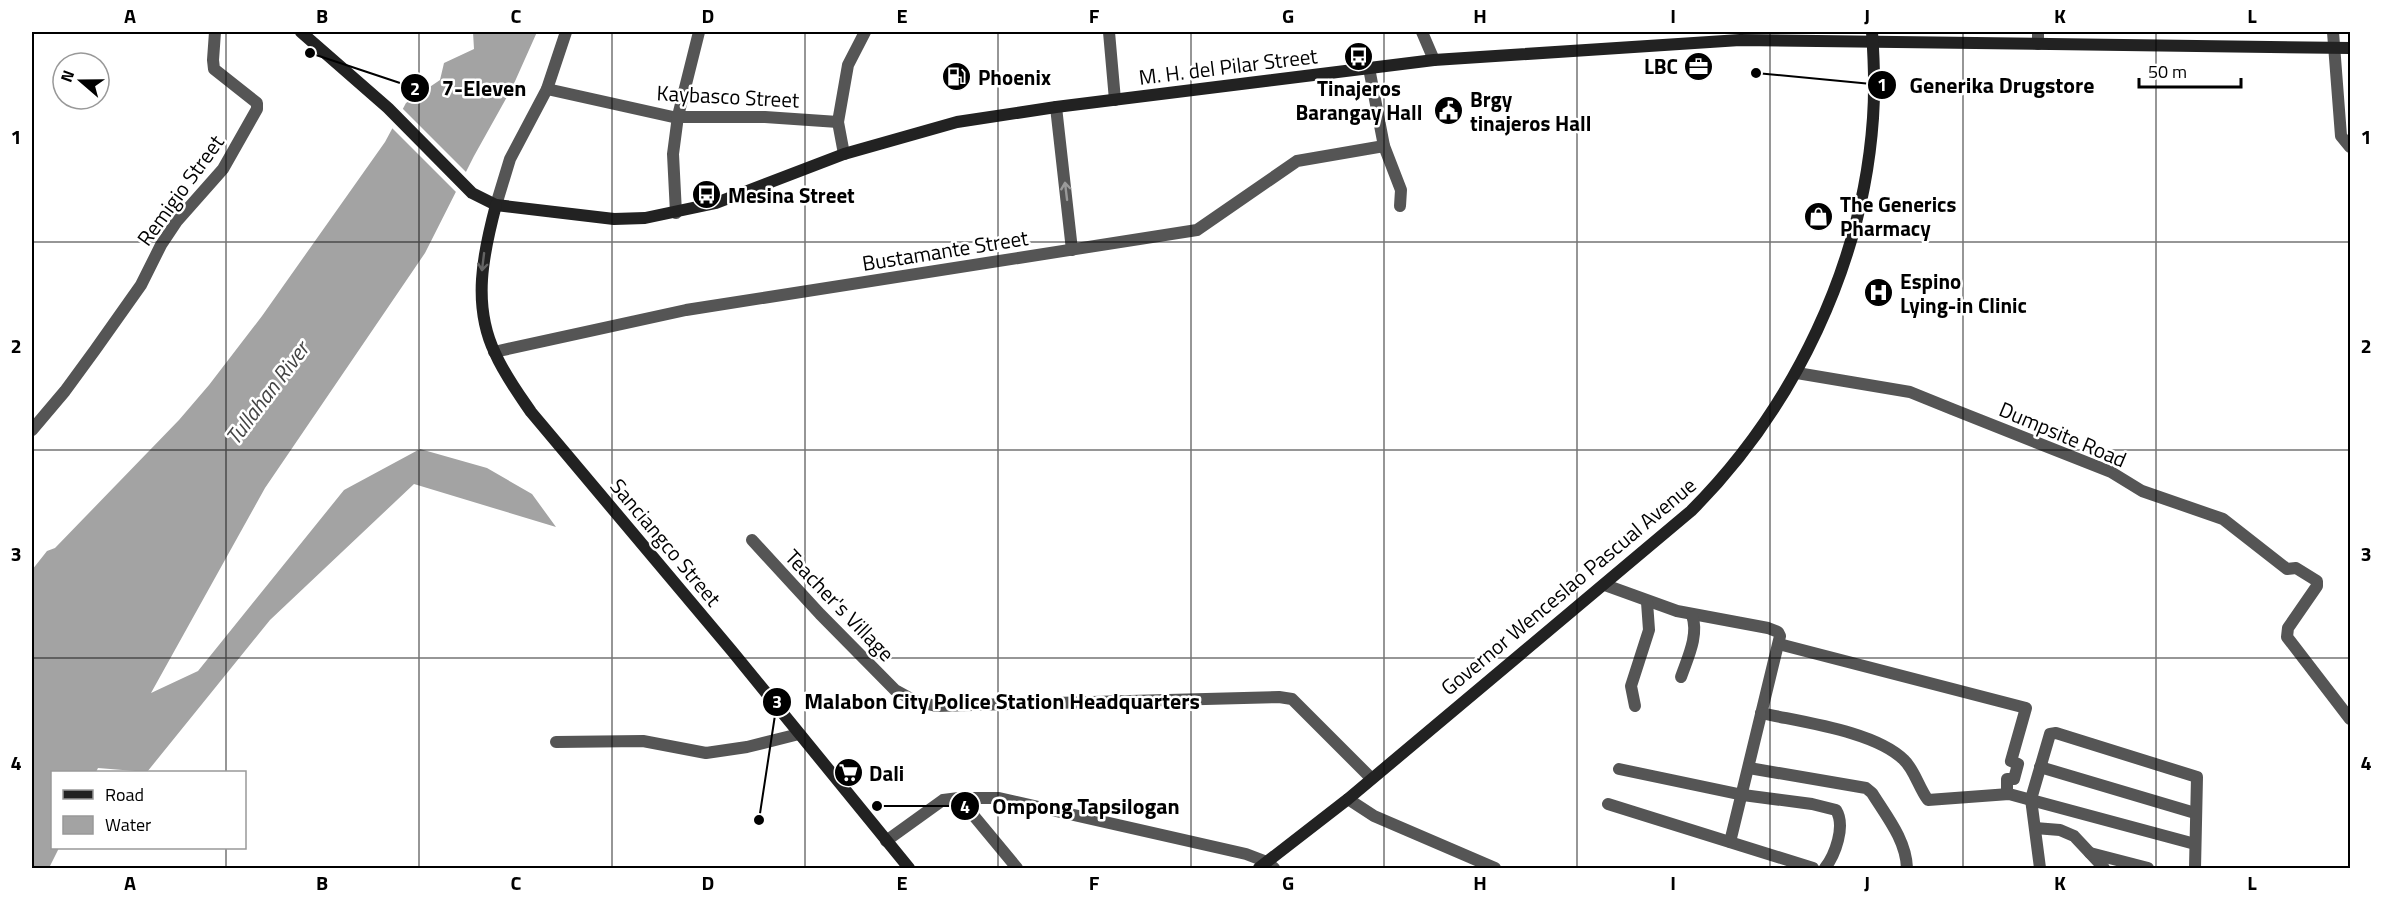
<svg xmlns="http://www.w3.org/2000/svg" width="2382" height="900" font-family="'Titillium Web',sans-serif">
	<rect width="100%" height="100%" fill="#fff"/>
	<!-- water -->
	<polygon fill="#a3a3a3" points="473,32 537,32 512,88 474,156 425,253 265,488 151,693 198,671 344,490 420,449 487,468 532,494 556,527 414,484 270,620 147,772 98,768 96,772 52,772 52,848 59,848 49,868 32,868 32,570 47,551 55,548 179,420 209,385 262,316 385,142 406,103 440,80 444,63 474,49"/>
	<!-- pier -->
	<polygon fill="#fff" points="401,107 468,174 457,193 390,126"/>
	<g fill="none" stroke-linecap="round" stroke-linejoin="round">
		<!-- minor -->
		<g stroke="#555" stroke-width="12">
			<polyline points="1109,32 1115,100"/>
			<polyline points="1422,32 1434,60"/>
			<polyline points="2038,32 2038,44"/>
			<polyline points="2333,32 2341,136 2350,147"/>
			<polyline points="1369,68 1384,146 1401,190 1400,206"/>
			<polyline points="547,89 673,117 765,117 838,122"/>
			<polyline points="1056,107 1072,250"/>
			<polyline points="844,154 838,122 848,65 865,32"/>
			<polyline points="676,213 673,154 678,116 699,32"/>
			<polyline points="494,352 686,310 1197,230 1297,161 1384,146"/>
			<polyline points="1797,373 1910,392 1952,409 2111,472 2142,491 2223,519 2287,569 2296,568 2317,581 2317,586 2288,628 2287,637 2350,719"/>
			<polyline points="32,430 65,391 95,350 141,285 161,245 177,221 223,169 257,109 257,103 214,69 213,60 215,32"/>
			<polyline points="752,540 820,614 895,690 915,701 936,706 1279,697 1292,699 1371,778"/>
			<polyline points="1605,585 1677,611 1768,628 1778,632 1780,636 1730,842"/>
			<polyline points="1779,644 2026,708 2011,761 2018,764 2014,779 2007,779 2007,794"/>
			<path d="M 1681,677 C 1688,657 1699,635 1692,615"/>
			<polyline points="1635,706 1631,686 1649,630 1647,602"/>
			<path d="M 1761,713 C 1801,722 1875,731 1904,760 C 1914,769 1919,788 1928,800 L 2009,794 L 2195,844"/>
			<polyline points="556,742 643,741 706,753 747,747 799,734"/>
			<polyline points="2040,767 2195,813"/>
			<path d="M 1749,768 L 1866,788 L 1872,793 C 1887,817 1906,840 1907,868"/>
			<path d="M 1619,769 L 1743,795 L 1812,804 L 1836,810 C 1846,826 1835,855 1825,868"/>
			<polyline points="959,798 1017,868"/>
			<polyline points="1348,799 1374,816 1495,868"/>
			<polyline points="1608,804 1813,868"/>
			<polyline points="2035,828 2060,830 2074,836 2104,868"/>
			<polyline points="886,841 943,800 959,798 999,798 1246,854 1267,862 1274,868"/>
			<polyline points="2090,853 2148,868"/>
			<polyline points="2040,868 2031,799 2050,734 2056,733 2197,777 2195,868"/>
		</g>
		<!-- tertiary -->
		<polyline stroke="#555" stroke-width="12" points="496,205 510,159 547,89 566,32"/>
		<!-- secondary -->
		<g stroke="#222" stroke-width="12">
			<polyline points="301,32 388,108 472,193 496,205 614,219 645,218 716,203 844,154 957,122 1056,107 1434,60 1740,40 2350,48"/>
			<path d="M 496,205 C 483,254 472,305 495,353 C 504,374 518,393 531,412 L 732,651 L 909,868"/>
			<path d="M 1259,868 L 1348,799 L 1691,511 C 1794,408 1863,264 1873,118 C 1875,89 1874,60 1872,32"/>
		</g>
	</g>
	<!-- one-way arrows -->
	<defs><path id="oneway-shaft" d="M-6 0H5M1.5-3L5.5 0L1.5 3" fill="none" stroke-width="1.6" stroke-linecap="round" stroke-linejoin="round" transform="scale(1.5)"/></defs>
	<use stroke="#999" href="#oneway-shaft" transform="translate(1066 191) rotate(-97)"/>
	<use stroke="#646464" href="#oneway-shaft" transform="translate(483 262) rotate(97)"/>
	<!-- grid -->
	<path fill="none" stroke="#000" stroke-width="1.5" stroke-opacity="0.55" d="M 226,32 L 226,772M 419,32 L 419,868M 612,32 L 612,868M 805,32 L 805,868M 998,32 L 998,868M 1191,32 L 1191,868M 1384,32 L 1384,868M 1577,32 L 1577,868M 1770,32 L 1770,868M 1963,32 L 1963,868M 2156,32 L 2156,868M 32,242 L 2350,242M 32,450 L 2350,450M 32,658 L 2350,658M 226,848 L 226,868"/>
	<!-- icons -->
	<defs>
		<symbol id="bus-disc" viewBox="-11 -11 22 22"><circle r="9.5" fill="#000" stroke="#fff"/><path d="M-5-6H5V4H4V6H2V4H-2V6H-4V4H-5ZM-3.5-4V0h7V-4ZM-3.5 1.2v1.5H-2V1.2ZM2 1.2v1.5H3.5V1.2Z" fill="#fff"/></symbol>
		<symbol id="office-disc" viewBox="-11 -11 22 22"><circle r="9.5" fill="#000" stroke="#fff"/><path d="M-6-3h4V-5.5h4V-3h4V5H-6ZM-1-4.5V-3h2v-1.5ZM-6 0V1H6V0Z" fill="#fff"/></symbol>
		<symbol id="fuel-disc" viewBox="-11 -11 22 22"><circle r="9.5" fill="#000" stroke="#fff"/><path d="M-5.5-6h7V0h2V4h1.3V-2.5L3-4.5l.8-.8L6-3V5H2.5V1h-1V6h-7ZM-4.2-4.7v3.2H.2V-4.7Z" fill="#fff"/></symbol>
		<symbol id="civic-disc" viewBox="-11 -11 22 22"><circle r="9.5" fill="#000" stroke="#fff"/><path d="M-.6-6.5H3V-4.5H.6V-3L4-1V1h2V6H-6V1h2V-1L-.6-3ZM-1.2 2.5V6h2.4V2.5Z" fill="#fff"/></symbol>
		<symbol id="shop-disc" viewBox="-11 -11 22 22"><circle r="9.5" fill="#000" stroke="#fff"/><path d="M-5-2.5h2.3a2.7 3.5 0 0 1 5.4 0H5L5.5 6h-11ZM-1.5-2.5h3a1.5 2.3 0 0 0-3 0Z" fill="#fff"/></symbol>
		<symbol id="hospital-disc" viewBox="-11 -11 22 22"><circle r="9.5" fill="#000" stroke="#fff"/><path d="M-5-5h3v3.5h4V-5h3V5h-3V1.5h-4V5h-3Z" fill="#fff"/></symbol>
		<symbol id="supermarket-disc" viewBox="-11 -11 22 22"><circle r="9.5" fill="#000" stroke="#fff"/><path d="M-6-5.5h2.5l.6 2H6L4.5 2H-2.5L-4.4-4H-6ZM-1.5 3.2a1.3 1.3 0 1 0 .1 0ZM3 3.2a1.3 1.3 0 1 0 .1 0Z" fill="#fff"/></symbol>
	</defs>
	<g fill-rule="evenodd">
		<use href="#bus-disc" x="1342" y="40" width="33" height="33"/>
		<use href="#office-disc" x="1682" y="50" width="33" height="33"/>
		<use href="#fuel-disc" x="940" y="60" width="33" height="33"/>
		<use href="#civic-disc" x="1432" y="94" width="33" height="33"/>
		<use href="#bus-disc" x="690" y="178" width="33" height="33"/>
		<use href="#shop-disc" x="1802" y="200" width="33" height="33"/>
		<use href="#hospital-disc" x="1862" y="276" width="33" height="33"/>
		<use href="#supermarket-disc" x="832" y="756" width="33" height="33"/>
	</g>
	<g text-anchor="middle" dominant-baseline="central" stroke-width="5" stroke-linejoin="round" paint-order="stroke">
		<!-- street labels -->
		<g font-size="21" fill="#000" stroke="#fff">
			<text transform="translate(1228 66) rotate(-7)">M. H. del Pilar Street</text>
			<text transform="translate(728 96) rotate(3)">Kaybasco Street</text>
			<text transform="translate(180 190) rotate(-54)">Remigio Street</text>
			<text transform="translate(945 250) rotate(-9)">Bustamante Street</text>
			<text transform="translate(2063 434) rotate(23)">Dumpsite Road</text>
			<text transform="translate(666 542) rotate(50)">Sanciangco Street</text>
			<text transform="translate(1568 586) rotate(-40)">Governor Wenceslao Pascual Avenue</text>
			<text transform="translate(840 605) rotate(46)">Teacher's Village</text>
		</g>
		<!-- poi labels -->
		<g font-size="21" font-weight="bold" fill="#000" stroke="#fff" text-anchor="start">
			<text x="1678" y="66" text-anchor="end">LBC</text>
			<text x="978" y="77">Phoenix</text>
			<text x="1359" y="88" text-anchor="middle">Tinajeros<tspan x="1359" dy="24">Barangay Hall</tspan></text>
			<text x="1470" y="99">Brgy<tspan x="1470" dy="24">tinajeros Hall</tspan></text>
			<text x="728" y="195">Mesina Street</text>
			<text x="1840" y="204">The Generics<tspan x="1840" dy="24">Pharmacy</tspan></text>
			<text x="1900" y="281">Espino<tspan x="1900" dy="24">Lying-in Clinic</tspan></text>
			<text x="869" y="773">Dali</text>
		</g>
		<!-- water labels -->
		<g font-size="22" font-style="italic" fill="#444" stroke="#fff">
			<text transform="translate(267 393) rotate(-53)">Tullahan River</text>
		</g>
	</g>
	<!-- callouts -->
	<path fill="none" stroke="#000" stroke-width="2" d="M1756 73L1882 85M310 53L415 88M759 820L777 702M877 806L965 806"/>
	<g fill="#000" stroke="#fff" stroke-width="2">
		<circle cx="1756" cy="73" r="6"/>
		<circle cx="310" cy="53" r="6"/>
		<circle cx="759" cy="820" r="6"/>
		<circle cx="877" cy="806" r="6"/>
		<circle cx="1882" cy="85" r="15"/>
		<circle cx="415" cy="88" r="15"/>
		<circle cx="777" cy="702" r="15"/>
		<circle cx="965" cy="806" r="15"/>
	</g>
	<g font-size="18" text-anchor="middle" font-weight="bold" fill="#fff">
		<text x="1882" y="91">1</text>
		<text x="415" y="95">2</text>
		<text x="777" y="708">3</text>
		<text x="965" y="813">4</text>
	</g>
	<g font-size="22" text-anchor="middle" font-weight="bold" fill="#000" stroke="#fff" stroke-width="5" stroke-linejoin="round" paint-order="stroke">
		<text x="2002" y="93">Generika Drugstore</text>
		<text x="484" y="96">7-Eleven</text>
		<text x="1002" y="709">Malabon City Police Station Headquarters</text>
		<text x="1086" y="814">Ompong Tapsilogan</text>
	</g>
	<!-- border -->
	<rect width="2382" height="900" fill="none" stroke="#ffffff" stroke-width="66"/>
	<!-- legend -->
	<rect x="51" y="771" width="195" height="78" fill="#ffffff" stroke="#999999" stroke-width="1.5"/>
	<rect x="63" y="790" width="30" height="9" fill="#222222" stroke="#999999" stroke-width="1.5"/>
	<text x="105" y="801" font-size="18" fill="#000000">Road</text>
	<rect x="63" y="816" width="30" height="18" fill="#a3a3a3" stroke="#999999" stroke-width="1.5"/>
	<text x="105" y="831" font-size="18" fill="#000000">Water</text>
	<!-- north arrow -->
	<g transform="translate(81 81) rotate(290)"><circle r="28" fill="#ffffff" stroke="#999999" stroke-width="1.5"/>
	<path d="M0-4.5L10 22L0 15L-10 22Z" fill="#000000"/>
	<text y="-9" font-size="16" font-weight="bold" text-anchor="middle" fill="#000000">N</text>
	</g>
	<!-- scale -->
	<path d="M2139 78v9h102v-9" fill="none" stroke="#000000" stroke-width="3"/>
	<text x="2148" y="78" font-size="18" fill="#000000" stroke="#ffffff" stroke-width="4.5" paint-order="stroke">50 m</text>
	<rect x="33" y="33" width="2316" height="834" fill="none" stroke="#000" stroke-width="2"/>
	<g font-size="20" text-anchor="middle" font-weight="bold" fill="#000">
		<text x="130" y="23">A</text>
		<text x="322" y="23">B</text>
		<text x="516" y="23">C</text>
		<text x="708" y="23">D</text>
		<text x="902" y="23">E</text>
		<text x="1094" y="23">F</text>
		<text x="1288" y="23">G</text>
		<text x="1480" y="23">H</text>
		<text x="1673" y="23">I</text>
		<text x="1867" y="23">J</text>
		<text x="2060" y="23">K</text>
		<text x="2252" y="23">L</text>
		<text x="16" y="144">1</text>
		<text x="2366" y="144">1</text>
		<text x="16" y="353">2</text>
		<text x="2366" y="353">2</text>
		<text x="16" y="561">3</text>
		<text x="2366" y="561">3</text>
		<text x="16" y="770">4</text>
		<text x="2366" y="770">4</text>
		<text x="130" y="890">A</text>
		<text x="322" y="890">B</text>
		<text x="516" y="890">C</text>
		<text x="708" y="890">D</text>
		<text x="902" y="890">E</text>
		<text x="1094" y="890">F</text>
		<text x="1288" y="890">G</text>
		<text x="1480" y="890">H</text>
		<text x="1673" y="890">I</text>
		<text x="1867" y="890">J</text>
		<text x="2060" y="890">K</text>
		<text x="2252" y="890">L</text>
	</g>
</svg>
